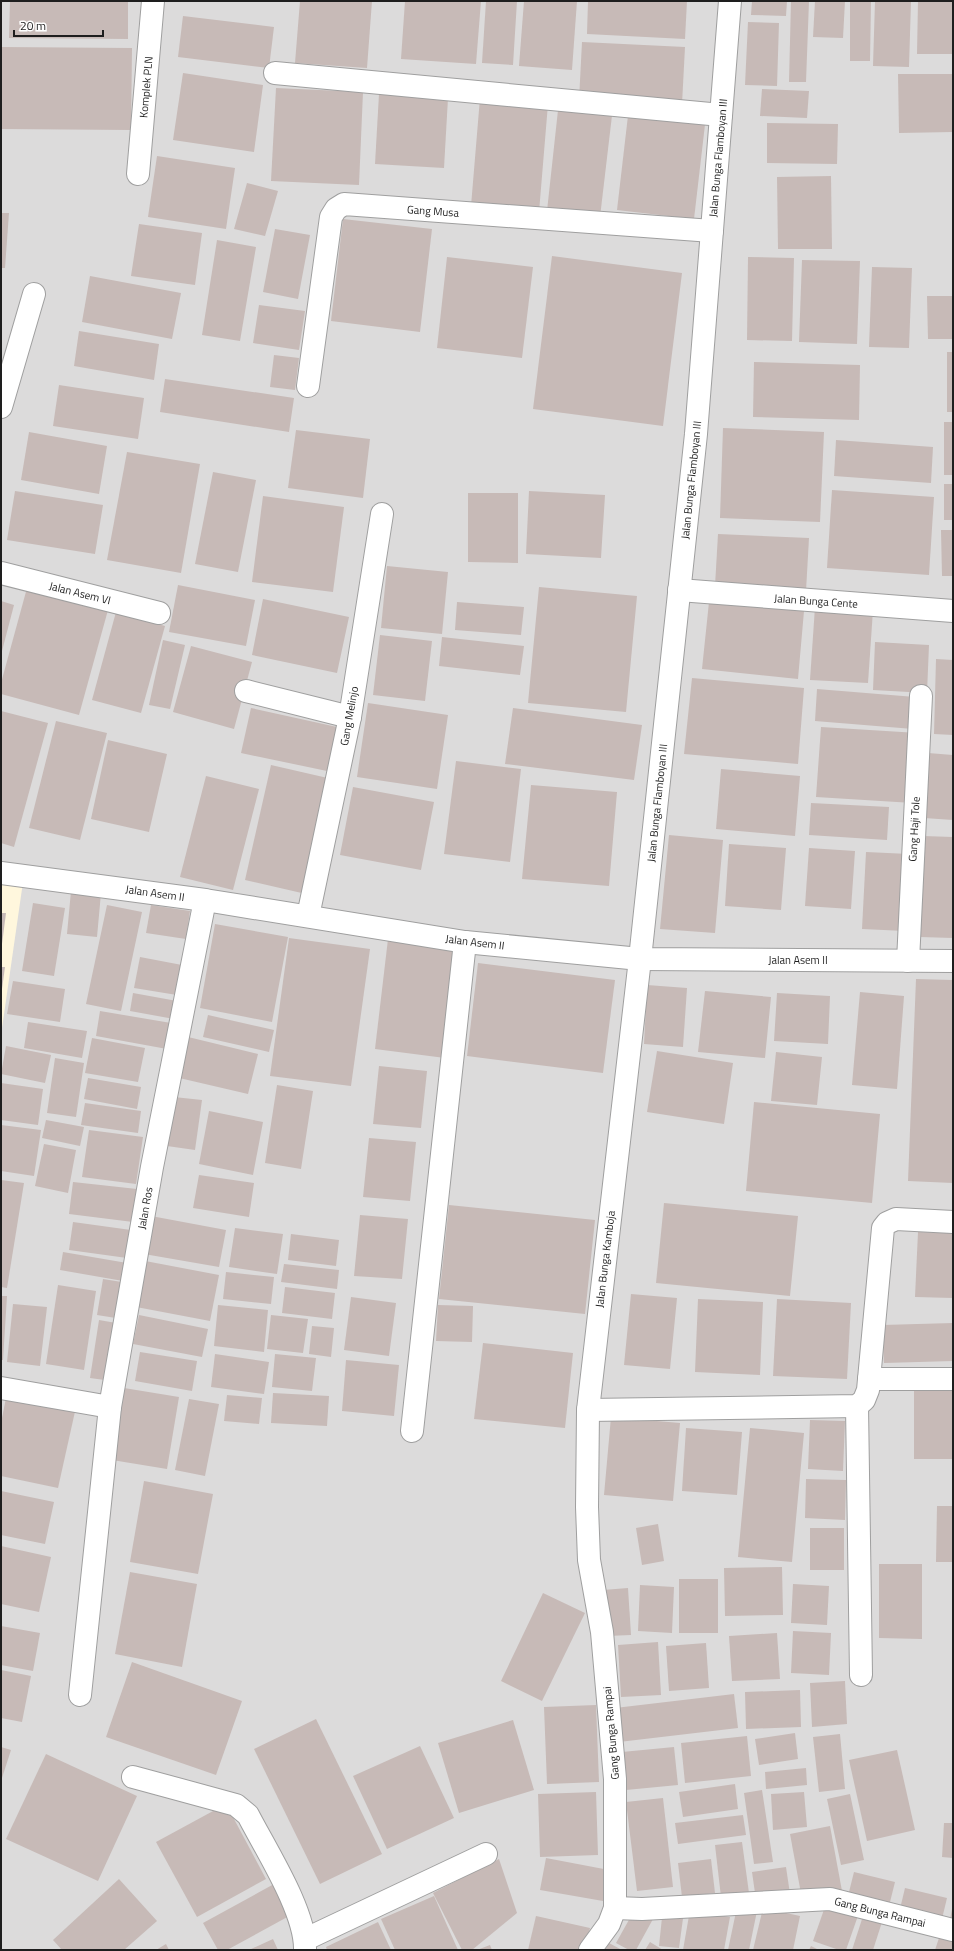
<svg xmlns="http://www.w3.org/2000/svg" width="954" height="1951" font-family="'Titillium Web',sans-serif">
	<rect width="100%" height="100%" fill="#efe9e4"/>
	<!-- residential -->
	<rect fill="#dcdbdb" x="1" y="1" width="952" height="1949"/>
	<!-- education -->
	<polygon fill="#fff7dd" points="1,879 23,882 2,1028 1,1028"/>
	<!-- building -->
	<g fill="#c7bab7">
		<polygon points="10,1 128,1 128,39 9,38"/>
		<polygon points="300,1 372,1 367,68 295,63"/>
		<polygon points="405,1 481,1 476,64 401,59"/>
		<polygon points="486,1 517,1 513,65 482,63"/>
		<polygon points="524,1 577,1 572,70 519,66"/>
		<polygon points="588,1 687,1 685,39 587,34"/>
		<polygon points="752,1 787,1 786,16 751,15"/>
		<polygon points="791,1 809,1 806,82 789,82"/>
		<polygon points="815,1 845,1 843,38 813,37"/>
		<polygon points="850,1 871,1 870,61 850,61"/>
		<polygon points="875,1 911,1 909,67 873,66"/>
		<polygon points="918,1 953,1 953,54 917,54"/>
		<polygon points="183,16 274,27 269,68 178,57"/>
		<polygon points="748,22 779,23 777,86 745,85"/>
		<polygon points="582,42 685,47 682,104 579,100"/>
		<polygon points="1,47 132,48 131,130 1,129"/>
		<polygon points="183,73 263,85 254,152 173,140"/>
		<polygon points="898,74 953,74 953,132 899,133"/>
		<polygon points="276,88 363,92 359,185 271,181"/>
		<polygon points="762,89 809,91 807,118 760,116"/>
		<polygon points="379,94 448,98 444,168 375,164"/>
		<polygon points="480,98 548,104 539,212 471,206"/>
		<polygon points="559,101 613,107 600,217 547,211"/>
		<polygon points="629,107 706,116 694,219 617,210"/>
		<polygon points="767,123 838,124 837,164 767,163"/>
		<polygon points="157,156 235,168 226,229 148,217"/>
		<polygon points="831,176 832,249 778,249 777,177"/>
		<polygon points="247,183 278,191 265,236 234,229"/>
		<polygon points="1,213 9,213 5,268 1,268"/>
		<polygon points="343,219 432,229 420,332 331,321"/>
		<polygon points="139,224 202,233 195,285 131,276"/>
		<polygon points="275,229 310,235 298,299 263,292"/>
		<polygon points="217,240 256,247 240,341 202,335"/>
		<polygon points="552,256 682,273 663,426 533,409"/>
		<polygon points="447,257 533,267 522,358 437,348"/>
		<polygon points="748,257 794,258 792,341 747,340"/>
		<polygon points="802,260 860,261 857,344 799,342"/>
		<polygon points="872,267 912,268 909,348 869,347"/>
		<polygon points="90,276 181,293 172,339 82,322"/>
		<polygon points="927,296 953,296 953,339 928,339"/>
		<polygon points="259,305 305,311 299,350 253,343"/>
		<polygon points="79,331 159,344 154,380 74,366"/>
		<rect x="947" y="352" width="6" height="60"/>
		<polygon points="274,355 299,358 295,390 270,387"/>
		<polygon points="754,362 860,365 859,420 753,417"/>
		<polygon points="165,379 294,398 289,432 160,412"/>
		<polygon points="59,385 144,398 138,439 53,426"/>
		<rect x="944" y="422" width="9" height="53"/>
		<polygon points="723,428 824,432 820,522 720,518"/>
		<polygon points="296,430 370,439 363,498 288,488"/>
		<polygon points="29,432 107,446 99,494 21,480"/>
		<polygon points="836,440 933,447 931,483 834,476"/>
		<polygon points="127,452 200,464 181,573 107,560"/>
		<polygon points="213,472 256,480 238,572 195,564"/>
		<rect x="944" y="484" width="9" height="36"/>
		<polygon points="832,490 934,497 929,575 827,568"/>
		<polygon points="15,491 103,505 95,554 7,540"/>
		<polygon points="529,491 605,495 601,558 526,554"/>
		<polygon points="468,493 518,493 518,563 468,562"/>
		<polygon points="263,496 344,507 333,592 252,582"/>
		<polygon points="941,530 953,530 953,576 942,576"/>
		<polygon points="718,534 809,538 806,591 715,586"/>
		<polygon points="387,566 448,572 442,634 381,628"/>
		<polygon points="178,585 255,600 246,646 169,632"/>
		<polygon points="539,587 637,596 626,712 528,703"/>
		<polygon points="27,588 108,610 79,715 1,694 1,683"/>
		<polygon points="263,599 349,617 337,673 252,655"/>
		<polygon points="1,601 14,605 2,651 1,651"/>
		<polygon points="457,602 524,607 521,635 455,630"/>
		<polygon points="709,602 804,611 798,679 702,669"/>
		<polygon points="815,607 873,610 868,683 810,680"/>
		<polygon points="116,612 165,626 141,713 92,700"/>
		<polygon points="380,635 432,641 425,701 373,695"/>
		<polygon points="442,637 524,646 520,675 439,666"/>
		<polygon points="163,640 185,645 170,709 149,705"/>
		<polygon points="875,642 929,645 927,693 873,690"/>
		<polygon points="191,646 252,662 234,729 173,712"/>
		<polygon points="936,659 953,660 953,735 934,734"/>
		<polygon points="692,678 804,688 798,764 684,754"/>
		<polygon points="817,689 915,697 913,729 815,721"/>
		<polygon points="368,703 448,715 437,789 357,777"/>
		<polygon points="251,708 337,727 327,771 241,753"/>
		<polygon points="513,708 642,725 634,780 505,764"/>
		<polygon points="1,711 48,723 14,847 1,843"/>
		<polygon points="56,721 107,733 80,840 29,828"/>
		<polygon points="821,727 918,733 913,803 816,797"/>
		<polygon points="108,740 167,754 149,832 91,819"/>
		<polygon points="928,753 953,755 953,820 924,818"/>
		<polygon points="456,761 521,769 510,862 444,854"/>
		<polygon points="271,765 332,779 306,894 245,880"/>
		<polygon points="721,769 800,776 795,836 716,829"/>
		<polygon points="206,776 259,789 233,890 180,877"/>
		<polygon points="531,785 617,792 609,886 522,879"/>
		<polygon points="353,787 434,802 421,870 340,855"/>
		<polygon points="811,803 889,807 887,840 809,835"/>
		<polygon points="669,835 723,840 715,933 660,929"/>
		<polygon points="923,836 953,837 953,938 920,937"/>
		<polygon points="729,844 786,848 781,910 725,906"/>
		<polygon points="809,848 855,851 851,909 805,906"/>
		<polygon points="866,852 909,854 905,931 862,929"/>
		<polygon points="71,891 101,893 97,937 67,934"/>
		<polygon points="33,903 65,908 54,976 22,971"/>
		<polygon points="107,905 142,912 121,1011 86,1004"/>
		<polygon points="151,905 190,911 186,939 146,933"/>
		<polygon points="1,913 6,913 2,944 1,944"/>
		<polygon points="215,924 288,937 272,1022 200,1008"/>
		<polygon points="289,938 370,949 351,1086 270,1076"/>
		<polygon points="388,939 459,948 445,1058 375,1049"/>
		<polygon points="140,957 182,965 177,995 134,988"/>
		<polygon points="478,963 615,980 603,1073 467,1056"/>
		<polygon points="1,967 5,967 2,989 1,989"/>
		<polygon points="916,979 953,980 953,1183 908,1181"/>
		<polygon points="13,981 65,989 60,1022 7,1014"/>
		<polygon points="647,985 687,988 683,1047 644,1044"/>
		<polygon points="705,991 771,997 765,1058 698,1052"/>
		<polygon points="860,992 904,996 897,1089 852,1085"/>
		<polygon points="133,993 177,1001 174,1019 130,1011"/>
		<polygon points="777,993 830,996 828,1044 774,1041"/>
		<polygon points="100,1011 171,1023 167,1049 96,1036"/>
		<polygon points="208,1015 274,1030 269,1052 203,1037"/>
		<polygon points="28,1022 87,1031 82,1058 24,1048"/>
		<polygon points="184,1036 258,1054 248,1094 175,1077"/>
		<polygon points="92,1038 145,1048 138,1082 85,1073"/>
		<polygon points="6,1046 51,1055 45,1083 1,1074"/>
		<polygon points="657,1051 733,1063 724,1124 647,1112"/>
		<polygon points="776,1052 822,1057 817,1105 771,1101"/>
		<polygon points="55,1058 84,1063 76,1117 47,1113"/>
		<polygon points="379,1066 427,1071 421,1128 373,1124"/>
		<polygon points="88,1078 141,1087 137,1109 84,1099"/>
		<polygon points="1,1083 43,1089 38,1125 1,1120"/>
		<polygon points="277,1085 313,1091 301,1169 265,1163"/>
		<polygon points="174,1097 202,1100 195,1150 167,1146"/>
		<polygon points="754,1102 880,1114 872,1203 746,1191"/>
		<polygon points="85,1103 141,1111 138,1133 81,1125"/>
		<polygon points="209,1111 263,1122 253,1175 199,1164"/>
		<polygon points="46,1120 84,1127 80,1146 42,1138"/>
		<polygon points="1,1125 41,1130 34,1176 1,1171"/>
		<polygon points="89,1130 143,1137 136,1184 82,1177"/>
		<polygon points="369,1138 416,1142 410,1201 363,1197"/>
		<polygon points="44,1144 76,1150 68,1193 35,1186"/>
		<polygon points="199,1175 254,1183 249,1217 193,1208"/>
		<polygon points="1,1180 24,1183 7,1288 1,1287"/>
		<polygon points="73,1182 137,1189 133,1222 69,1214"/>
		<polygon points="664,1203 798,1216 790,1296 656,1283"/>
		<polygon points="449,1205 595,1220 585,1314 439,1299"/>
		<polygon points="360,1215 408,1219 402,1279 354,1276"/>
		<polygon points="151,1216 226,1230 219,1267 144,1254"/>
		<polygon points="73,1222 131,1230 127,1258 69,1250"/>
		<polygon points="235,1228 283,1234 277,1274 229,1267"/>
		<polygon points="918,1232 953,1233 953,1298 915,1297"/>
		<polygon points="291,1234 339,1240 336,1266 288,1260"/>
		<polygon points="63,1252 127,1263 123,1281 60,1270"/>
		<polygon points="140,1260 219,1275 210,1321 131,1306"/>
		<polygon points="284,1264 339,1270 337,1289 281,1282"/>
		<polygon points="226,1272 274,1277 271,1304 223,1299"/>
		<polygon points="103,1279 128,1283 122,1319 97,1315"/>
		<polygon points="58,1285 96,1291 84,1370 46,1364"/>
		<polygon points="285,1287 335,1293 332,1319 282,1313"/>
		<polygon points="631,1294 677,1298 670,1369 624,1365"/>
		<polygon points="1,1296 7,1296 3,1360 1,1360"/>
		<polygon points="351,1297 396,1303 389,1356 344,1350"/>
		<polygon points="698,1299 763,1302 760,1375 695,1372"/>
		<polygon points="777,1299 851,1303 847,1379 773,1376"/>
		<polygon points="13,1304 47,1307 40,1366 7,1362"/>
		<polygon points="218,1305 268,1310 264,1352 214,1346"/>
		<polygon points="438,1305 473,1306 472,1342 436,1341"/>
		<polygon points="139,1315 208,1329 202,1357 133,1344"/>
		<polygon points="271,1315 308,1319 303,1353 267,1349"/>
		<polygon points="99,1320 122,1324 112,1381 90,1378"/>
		<polygon points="953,1323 953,1361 884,1363 882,1325"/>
		<polygon points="312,1326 334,1328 331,1357 309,1354"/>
		<polygon points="483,1343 573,1353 565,1428 474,1419"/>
		<polygon points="140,1352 197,1361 192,1391 135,1381"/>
		<polygon points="215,1354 269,1362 264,1394 211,1387"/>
		<polygon points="275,1354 316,1358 312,1391 272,1387"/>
		<polygon points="346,1360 399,1365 394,1416 342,1411"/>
		<rect x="914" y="1384" width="39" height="75"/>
		<polygon points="124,1388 179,1397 167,1469 112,1460"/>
		<polygon points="7,1393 76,1407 58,1488 1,1476 1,1423"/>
		<polygon points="273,1393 329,1396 327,1426 271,1423"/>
		<polygon points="227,1395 262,1398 259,1424 224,1421"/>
		<polygon points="189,1399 219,1404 205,1476 175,1470"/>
		<polygon points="611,1417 680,1423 673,1501 604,1495"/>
		<polygon points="810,1420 845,1421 843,1471 808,1469"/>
		<polygon points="686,1428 742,1432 737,1495 682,1491"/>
		<polygon points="750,1428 804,1433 792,1562 738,1557"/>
		<polygon points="806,1479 846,1480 845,1520 805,1518"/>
		<polygon points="144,1481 213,1494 198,1574 130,1562"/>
		<polygon points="1,1491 54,1502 45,1544 1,1535"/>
		<polygon points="937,1506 953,1506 953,1562 936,1562"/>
		<polygon points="658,1524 664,1561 642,1565 636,1528"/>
		<rect x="810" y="1528" width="34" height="42"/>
		<polygon points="1,1546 51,1557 39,1612 1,1604"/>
		<polygon points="879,1564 922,1564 922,1639 879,1638"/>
		<polygon points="782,1567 783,1615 725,1616 724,1568"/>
		<polygon points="130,1572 197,1584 182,1667 115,1654"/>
		<rect x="679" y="1579" width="39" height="54"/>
		<polygon points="793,1584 829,1586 827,1625 791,1623"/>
		<polygon points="640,1585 674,1587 672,1633 638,1631"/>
		<polygon points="628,1588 631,1635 607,1636 603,1590"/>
		<polygon points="543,1593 585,1613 542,1701 501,1681"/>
		<polygon points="1,1626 40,1633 33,1671 1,1665"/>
		<polygon points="793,1631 831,1633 829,1675 791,1673"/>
		<polygon points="777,1633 780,1679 732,1681 729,1636"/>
		<polygon points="658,1642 661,1695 621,1697 618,1645"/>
		<polygon points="706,1643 709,1688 669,1691 666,1646"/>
		<polygon points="132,1662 242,1701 216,1775 106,1737"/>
		<polygon points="1,1670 31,1676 22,1722 1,1718"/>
		<polygon points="845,1681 847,1724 812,1727 810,1683"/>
		<polygon points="800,1690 801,1727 746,1729 745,1692"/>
		<polygon points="734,1694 738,1728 619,1742 615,1708"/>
		<polygon points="596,1705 599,1782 547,1784 544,1707"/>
		<polygon points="316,1719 382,1854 320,1884 254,1749"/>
		<polygon points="513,1720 534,1790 459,1813 438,1743"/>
		<polygon points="795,1733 798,1759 759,1765 755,1739"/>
		<polygon points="840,1734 845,1789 819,1792 813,1737"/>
		<polygon points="747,1736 751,1776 685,1783 681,1743"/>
		<polygon points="420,1746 454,1818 387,1849 353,1776"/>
		<polygon points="1,1747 11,1750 1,1781"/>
		<polygon points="674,1747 678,1785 626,1790 622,1752"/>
		<polygon points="897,1750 915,1830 867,1841 849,1760"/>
		<polygon points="46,1754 137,1796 98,1881 6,1839"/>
		<polygon points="806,1768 807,1785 766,1789 765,1772"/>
		<polygon points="735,1784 738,1809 683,1817 679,1792"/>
		<polygon points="762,1790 773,1862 754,1864 744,1793"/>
		<polygon points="596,1792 598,1855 540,1857 538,1794"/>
		<polygon points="804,1792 807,1827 773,1830 771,1794"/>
		<polygon points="850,1794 864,1860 841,1865 827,1799"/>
		<polygon points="663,1798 673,1887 637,1891 626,1802"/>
		<polygon points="226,1804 266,1879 197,1917 156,1842"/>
		<polygon points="743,1815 746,1835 678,1844 675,1823"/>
		<polygon points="944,1823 953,1823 953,1858 942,1857"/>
		<polygon points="830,1826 842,1891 802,1899 790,1834"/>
		<polygon points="742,1842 749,1893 721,1897 715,1845"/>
		<polygon points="546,1858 609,1870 603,1901 540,1890"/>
		<polygon points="499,1859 517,1913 472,1950 462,1950 433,1893"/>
		<polygon points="711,1859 715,1893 682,1897 678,1863"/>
		<polygon points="786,1867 790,1894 756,1900 752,1872"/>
		<polygon points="854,1872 895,1882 888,1910 847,1900"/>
		<polygon points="119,1879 157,1921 124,1950 62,1950 53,1940"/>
		<polygon points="274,1884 291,1915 227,1950 218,1950 203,1923"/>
		<polygon points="905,1888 947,1898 941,1923 899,1913"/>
		<polygon points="434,1896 458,1950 395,1950 381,1919"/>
		<polygon points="827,1901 860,1910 846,1950 839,1950 813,1941"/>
		<polygon points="737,1907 757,1911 749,1950 728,1950"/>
		<polygon points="663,1908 684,1911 679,1948 659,1946"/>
		<polygon points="763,1908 800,1916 793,1950 753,1950"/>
		<polygon points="635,1909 653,1919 636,1950 629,1950 616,1943"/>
		<polygon points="952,1909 953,1909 953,1926 949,1925"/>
		<polygon points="690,1910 730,1917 724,1950 683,1950"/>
		<polygon points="536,1916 590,1928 585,1950 528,1950"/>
		<polygon points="863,1916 882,1922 873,1950 852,1950"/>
		<polygon points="378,1922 391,1950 327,1950 326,1947"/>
		<polygon points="940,1935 953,1940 953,1950 935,1950"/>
		<polygon points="273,1939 278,1950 249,1950"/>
		<polygon points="650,1942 663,1950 645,1950"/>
		<polygon points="609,1943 622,1950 605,1950"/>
		<polygon points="166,1944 169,1950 156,1950"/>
		<polygon points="490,1945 492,1950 477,1950"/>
		<polygon points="811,1946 819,1950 809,1950"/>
	</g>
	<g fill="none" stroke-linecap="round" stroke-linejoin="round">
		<defs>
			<g id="minor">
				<polyline points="275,73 721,115"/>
				<polyline points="138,174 153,1"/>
				<polyline points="308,386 331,217 336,209 344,204 712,231"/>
				<polyline points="1,407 34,294"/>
				<polyline points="1,573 159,613"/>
				<polyline points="679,590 953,611"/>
				<polyline points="246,691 350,717"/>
				<polyline points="308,916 350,717 382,514"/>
				<polyline points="908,961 921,696"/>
				<polyline points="869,1379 953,1379"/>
				<polyline points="1,1388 110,1407"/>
				<polyline points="857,1406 861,1675"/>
				<polyline points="588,1410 857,1406 864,1400 868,1390 883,1228 887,1223 896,1219 953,1222"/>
				<polyline points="412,1431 465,942"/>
				<polyline points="80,1695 110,1407 152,1167 205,900"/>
				<path d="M 133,1777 L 236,1805 L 248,1815 C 266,1850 306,1912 305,1950"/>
				<polyline points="615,1908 642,1909 830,1899 953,1930"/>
				<polyline points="306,1939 486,1854"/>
				<polyline points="590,1950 609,1924 615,1908 615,1779 602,1632 589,1560 587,1507 588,1410 640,959 696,434 730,1"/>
			</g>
			<polyline id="tertiary" points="1,873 205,900 465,942 640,959 953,961"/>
		</defs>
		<!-- minor casing -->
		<use href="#minor" stroke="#9f9f9f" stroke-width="24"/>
		<!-- tertiary casing -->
		<use href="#tertiary" stroke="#9f9f9f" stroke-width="24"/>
		<!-- minor -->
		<use href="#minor" stroke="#fff" stroke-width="22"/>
		<!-- tertiary -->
		<use href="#tertiary" stroke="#fff" stroke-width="22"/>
	</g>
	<g text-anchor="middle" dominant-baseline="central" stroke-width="3" stroke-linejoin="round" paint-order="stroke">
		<!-- street labels -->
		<g font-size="11" fill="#1e1e1e" stroke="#fff">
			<text transform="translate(146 87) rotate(-85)">Komplek PLN</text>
			<text transform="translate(718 158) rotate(-85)">Jalan Bunga Flamboyan III</text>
			<text transform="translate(433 211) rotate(4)">Gang Musa</text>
			<text transform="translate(691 480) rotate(-84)">Jalan Bunga Flamboyan III</text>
			<text transform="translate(80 593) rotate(14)">Jalan Asem VI</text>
			<text transform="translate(816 601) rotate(4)">Jalan Bunga Cente</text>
			<text transform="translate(349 716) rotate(-80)">Gang Melinjo</text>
			<text transform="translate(657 803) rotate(-84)">Jalan Bunga Flamboyan III</text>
			<text transform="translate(914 829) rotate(-87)">Gang Haji Tole</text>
			<text transform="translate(155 893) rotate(8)">Jalan Asem II</text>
			<text transform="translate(475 942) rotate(7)">Jalan Asem II</text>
			<text x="798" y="960">Jalan Asem II</text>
			<text transform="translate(145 1208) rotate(-80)">Jalan Ros</text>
			<text transform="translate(605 1259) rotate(-83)">Jalan Bunga Kamboja</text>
			<text transform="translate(611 1733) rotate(-95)">Gang Bunga Rampai</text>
			<text transform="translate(880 1912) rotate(14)">Gang Bunga Rampai</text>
		</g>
	</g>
	<!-- border -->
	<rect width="954" height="1951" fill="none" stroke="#1e1e1e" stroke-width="4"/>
	<!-- scale -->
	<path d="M14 30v6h89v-6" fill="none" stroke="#1e1e1e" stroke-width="2"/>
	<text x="20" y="30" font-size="12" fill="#1e1e1e" stroke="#ffffff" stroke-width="3" paint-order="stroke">20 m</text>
</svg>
